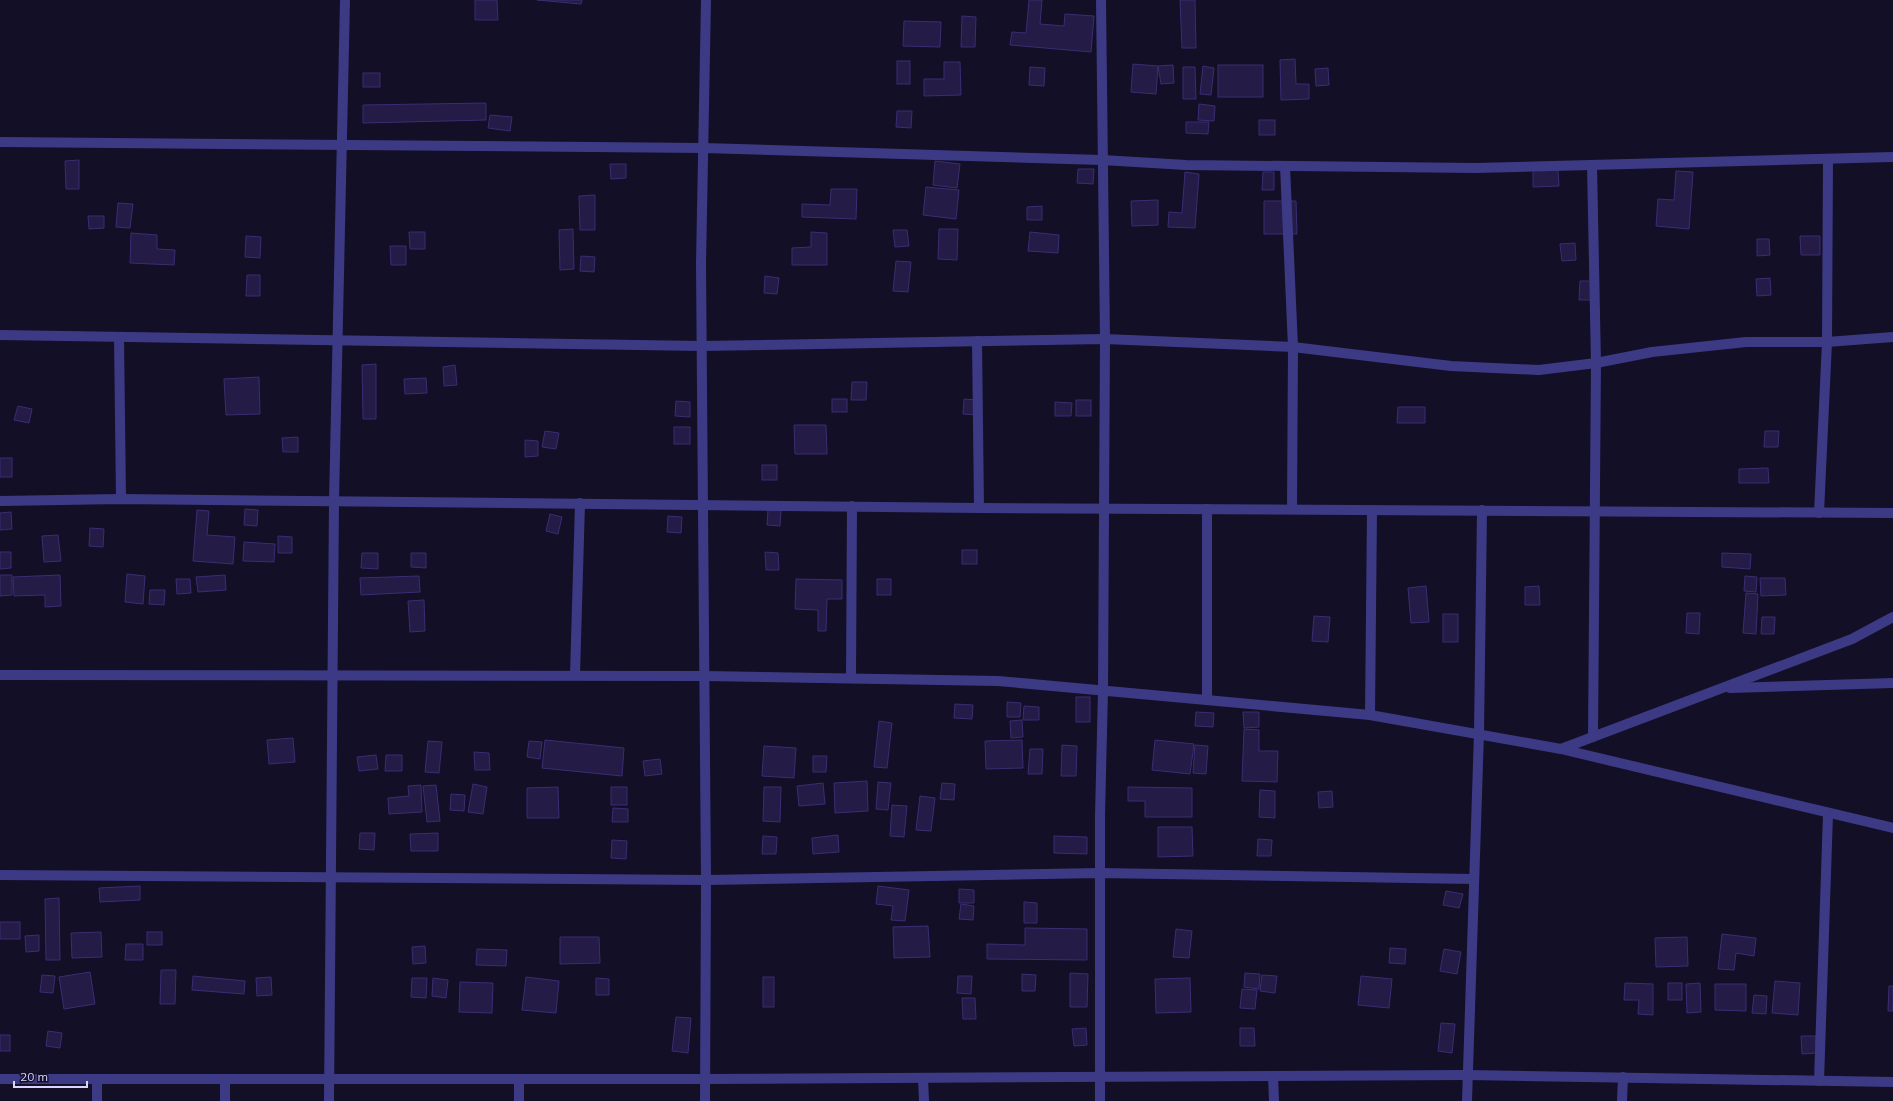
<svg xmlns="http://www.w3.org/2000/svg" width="1893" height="1101" font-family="Mulish,sans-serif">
	<rect width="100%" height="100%" fill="#130f26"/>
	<!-- building -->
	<g fill="#241b47" stroke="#3b2d73">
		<polygon points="475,0 497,0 498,20 475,20"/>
		<polygon points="537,0 582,0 581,4"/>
		<polygon points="1029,0 1042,0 1040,24 1064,26 1065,14 1094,16 1091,52 1010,45 1012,32 1026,33"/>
		<polygon points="1180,0 1195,0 1196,48 1182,48"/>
		<polygon points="962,16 976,17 975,47 961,47"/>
		<polygon points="904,21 941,22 940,47 903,46"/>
		<polygon points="1295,59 1296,84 1309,84 1309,99 1281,100 1280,60"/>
		<rect x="897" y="61" width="13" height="23"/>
		<polygon points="944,62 960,62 961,95 924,96 924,79 944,79"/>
		<polygon points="1133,64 1158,66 1156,94 1131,92"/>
		<polygon points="1173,65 1174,83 1161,84 1158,66"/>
		<rect x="1218" y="65" width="45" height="32"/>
		<polygon points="1203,66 1214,68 1211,95 1200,94"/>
		<polygon points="1030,67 1045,68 1044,86 1029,85"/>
		<polygon points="1183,67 1195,67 1196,99 1183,99"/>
		<polygon points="1328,68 1329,85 1316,86 1315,69"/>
		<rect x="363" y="73" width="17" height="14"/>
		<polygon points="486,103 486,120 363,123 363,105"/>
		<polygon points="1199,104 1215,106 1214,121 1198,120"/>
		<polygon points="897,111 912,111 911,128 896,127"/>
		<polygon points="490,115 512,117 510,131 488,128"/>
		<rect x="1259" y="120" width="16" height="15"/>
		<polygon points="1186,122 1209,122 1208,134 1186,133"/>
		<polygon points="79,160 79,189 66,189 65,161"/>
		<polygon points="935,161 960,164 957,188 933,185"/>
		<polygon points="610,164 626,164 626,178 611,179"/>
		<polygon points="1078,169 1094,169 1093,184 1077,183"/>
		<polygon points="1533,170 1558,170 1559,186 1533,187"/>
		<polygon points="1676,171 1693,172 1689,229 1656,226 1658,199 1674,200"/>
		<polygon points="1185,172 1199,174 1195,228 1168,227 1169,212 1182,213"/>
		<polygon points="1263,172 1274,172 1274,190 1262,190"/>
		<polygon points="926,187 959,190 956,219 923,215"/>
		<polygon points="831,189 857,189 856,219 802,217 802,204 830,205"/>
		<polygon points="595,195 595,230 580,230 579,196"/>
		<polygon points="1158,200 1158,225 1132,226 1131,201"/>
		<polygon points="1264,201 1296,201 1297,234 1264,234"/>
		<polygon points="118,203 133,204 130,228 116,227"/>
		<polygon points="1042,206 1042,220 1027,220 1027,207"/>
		<polygon points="88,216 104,216 104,228 89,229"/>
		<polygon points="573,229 574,269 560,270 559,230"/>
		<polygon points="939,229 958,229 957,260 938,259"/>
		<polygon points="893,230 907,230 909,246 895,247"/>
		<polygon points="409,232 425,232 425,249 410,249"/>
		<polygon points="811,232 827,233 827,265 792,265 792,248 811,247"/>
		<polygon points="1030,232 1059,235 1058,253 1028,251"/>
		<polygon points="131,233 157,235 157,249 175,250 174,265 130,263"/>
		<polygon points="246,236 261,237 260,258 245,257"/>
		<polygon points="1800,236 1820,236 1820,255 1801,255"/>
		<polygon points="1757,239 1769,239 1770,255 1757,256"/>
		<polygon points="1575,243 1576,260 1562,261 1560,244"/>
		<polygon points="390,246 406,246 406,265 391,265"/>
		<polygon points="581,256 595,257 594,272 580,271"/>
		<polygon points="896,261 911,262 908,292 893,291"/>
		<polygon points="247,275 260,275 260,296 246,296"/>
		<polygon points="765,276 779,278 777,294 764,293"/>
		<polygon points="1770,278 1771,295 1757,296 1756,279"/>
		<polygon points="1580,281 1593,281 1592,300 1579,300"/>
		<polygon points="376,364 376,419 363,419 362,365"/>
		<polygon points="455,365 457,385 444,386 443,367"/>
		<polygon points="259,377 260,414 226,415 224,379"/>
		<polygon points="426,378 427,393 405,394 404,379"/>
		<polygon points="852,382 867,382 866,400 851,400"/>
		<rect x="832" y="399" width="15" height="13"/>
		<polygon points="964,399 977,400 977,415 963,414"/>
		<rect x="1076" y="400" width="15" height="16"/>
		<polygon points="676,401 690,402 690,417 675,416"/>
		<polygon points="1055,402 1072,403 1071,416 1055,416"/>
		<polygon points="18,406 32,409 29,423 14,420"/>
		<polygon points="1398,407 1425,407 1425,423 1397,423"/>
		<polygon points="794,425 826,425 827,454 795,454"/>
		<rect x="674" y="427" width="16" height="17"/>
		<polygon points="545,431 559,433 556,449 542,447"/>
		<polygon points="1765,431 1779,431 1778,447 1764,447"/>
		<polygon points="298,437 298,452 283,452 282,438"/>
		<polygon points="525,440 538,441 538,456 525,457"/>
		<rect x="0" y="458" width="12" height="19"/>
		<rect x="762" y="465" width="15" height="15"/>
		<polygon points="1768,468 1769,483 1739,483 1739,469"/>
		<polygon points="245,509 258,510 257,526 244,525"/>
		<polygon points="197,510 209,511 207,535 235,537 233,564 193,561"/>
		<polygon points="768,510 781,510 780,526 767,525"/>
		<polygon points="11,512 12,529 0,530 0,513"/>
		<polygon points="550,514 562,517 558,534 546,531"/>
		<polygon points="668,516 682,517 681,533 667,532"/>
		<polygon points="90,528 104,529 103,547 89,546"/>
		<polygon points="58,535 61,561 44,562 42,536"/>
		<polygon points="278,536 292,537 292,553 278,553"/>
		<polygon points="244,542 275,544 274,562 243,561"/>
		<rect x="962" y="550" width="15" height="14"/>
		<polygon points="0,552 11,552 11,568 0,569"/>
		<polygon points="765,552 778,553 779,570 766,570"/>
		<polygon points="362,553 378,553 378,569 361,568"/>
		<polygon points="411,553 426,553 426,568 411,567"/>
		<polygon points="1722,553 1751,554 1750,569 1722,567"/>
		<polygon points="127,574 145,576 143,604 125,602"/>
		<polygon points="0,575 12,575 12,595 0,596"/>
		<polygon points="60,575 61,606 45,607 45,595 14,596 13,577"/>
		<polygon points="225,575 226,590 198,592 196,577"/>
		<polygon points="419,576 420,592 361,595 360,578"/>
		<polygon points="1745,576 1757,577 1756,592 1744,591"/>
		<polygon points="1760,578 1785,578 1786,595 1761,596"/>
		<polygon points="176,579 190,579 191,593 177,594"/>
		<polygon points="796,579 842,580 842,599 827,599 826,631 818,631 818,610 795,609"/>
		<rect x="877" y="579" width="14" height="16"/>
		<polygon points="1426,586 1429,622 1411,623 1408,588"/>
		<polygon points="1539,586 1540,605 1525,605 1525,587"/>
		<polygon points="150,590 165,590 164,605 149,604"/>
		<polygon points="1746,593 1758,594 1756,634 1743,633"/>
		<polygon points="424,600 425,631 410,632 408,601"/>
		<polygon points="1687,613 1700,613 1699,634 1686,633"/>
		<rect x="1443" y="614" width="15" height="28"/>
		<polygon points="1314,616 1330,617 1328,642 1312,641"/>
		<polygon points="1762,617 1775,617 1774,634 1761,634"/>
		<rect x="1076" y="697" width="14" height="25"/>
		<polygon points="1007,702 1021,703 1020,717 1007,717"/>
		<polygon points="955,704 973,705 972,719 954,718"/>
		<polygon points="1024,706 1039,707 1039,720 1023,720"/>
		<polygon points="1196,712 1214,713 1213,727 1195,726"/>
		<polygon points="1243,712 1259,712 1259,727 1244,728"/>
		<polygon points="1022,720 1023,737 1011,738 1010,721"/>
		<polygon points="879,721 892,723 887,768 874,767"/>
		<polygon points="1244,729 1259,730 1259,751 1278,751 1277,782 1242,781"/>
		<polygon points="293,738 295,762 269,764 267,740"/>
		<polygon points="545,740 624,748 622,776 542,768"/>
		<polygon points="1022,740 1023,768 986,769 985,741"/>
		<polygon points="1155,740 1194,744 1190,774 1152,770"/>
		<polygon points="428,741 442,742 439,773 425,772"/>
		<polygon points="529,741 542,742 540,759 527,757"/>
		<polygon points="1062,745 1077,746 1076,776 1061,776"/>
		<polygon points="1195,745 1208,746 1206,774 1193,773"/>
		<polygon points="764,746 796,748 794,778 762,776"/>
		<polygon points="1030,749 1043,749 1042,774 1028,774"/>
		<polygon points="474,752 489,753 490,770 475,770"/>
		<polygon points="376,755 378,769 359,771 357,757"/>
		<polygon points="386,755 402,755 402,771 385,771"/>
		<polygon points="813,756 827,756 826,772 813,772"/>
		<polygon points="660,759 662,774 645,776 643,761"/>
		<polygon points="867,781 868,811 835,813 834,783"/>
		<polygon points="878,782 891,783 888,810 876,809"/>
		<polygon points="823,783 825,804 799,806 797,786"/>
		<polygon points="942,783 955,784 954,800 940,799"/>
		<polygon points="473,784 487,787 483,814 468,812"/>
		<polygon points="421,785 422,812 389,814 388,798 409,796 408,786"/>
		<polygon points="436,785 440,821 427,822 423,786"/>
		<polygon points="558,787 559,818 527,818 527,788"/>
		<rect x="611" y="787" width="16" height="18"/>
		<polygon points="764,787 781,787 780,822 763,821"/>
		<polygon points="1128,787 1192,788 1192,817 1145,817 1145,801 1128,801"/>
		<polygon points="1260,790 1275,791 1275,818 1259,817"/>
		<polygon points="1332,791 1333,807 1319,808 1318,792"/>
		<polygon points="451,794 465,795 464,811 450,810"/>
		<polygon points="920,796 935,798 931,831 916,830"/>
		<polygon points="892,805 907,806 904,837 890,836"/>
		<polygon points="613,808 628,809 628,822 612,822"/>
		<polygon points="1158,827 1192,827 1193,856 1158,857"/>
		<polygon points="360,833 375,833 374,850 359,849"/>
		<polygon points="438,833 438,851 411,851 410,834"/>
		<polygon points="838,835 839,852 813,854 812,838"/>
		<polygon points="763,836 777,837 776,854 762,854"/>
		<polygon points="1054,836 1087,837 1087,854 1054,853"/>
		<polygon points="1258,839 1272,840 1271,856 1257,856"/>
		<polygon points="612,840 627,841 626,859 611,858"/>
		<polygon points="140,886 140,900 100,902 99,888"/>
		<polygon points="878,886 909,890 905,921 891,920 893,906 876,904"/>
		<polygon points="959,889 974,890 974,903 959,903"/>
		<polygon points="1446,891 1463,894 1459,908 1443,905"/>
		<polygon points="59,898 60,960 46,960 45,899"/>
		<polygon points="1024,902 1037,903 1037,923 1024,923"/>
		<polygon points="961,904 974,906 973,920 959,919"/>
		<rect x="0" y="922" width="20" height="17"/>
		<polygon points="928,926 930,957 894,958 893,927"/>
		<polygon points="1025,928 1087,929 1087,960 987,959 987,944 1025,945"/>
		<polygon points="1176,929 1192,931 1189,958 1173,957"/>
		<polygon points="101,932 102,957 72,958 71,933"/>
		<rect x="147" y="932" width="15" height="13"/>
		<polygon points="1722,934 1756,938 1754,956 1736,953 1734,970 1718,969"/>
		<polygon points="39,935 39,951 26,952 25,936"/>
		<polygon points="560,937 599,937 600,963 560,964"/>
		<polygon points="1687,937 1688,966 1656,967 1655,938"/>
		<polygon points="126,944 143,944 143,960 125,960"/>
		<polygon points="425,946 426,963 413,964 412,947"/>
		<polygon points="1390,948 1406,949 1405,964 1389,963"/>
		<polygon points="477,949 507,950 506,966 476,965"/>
		<polygon points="1444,949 1461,952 1457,974 1440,971"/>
		<polygon points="161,970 176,970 175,1004 160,1004"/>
		<polygon points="90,972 95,1004 64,1009 59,977"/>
		<polygon points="1070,973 1088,974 1087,1007 1070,1007"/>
		<polygon points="1245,973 1260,974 1259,989 1244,987"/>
		<polygon points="1022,974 1036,975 1035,991 1022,991"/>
		<polygon points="42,975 55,976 53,993 40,992"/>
		<polygon points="1262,975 1277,976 1275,993 1260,991"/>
		<polygon points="193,976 245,981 244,994 192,990"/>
		<polygon points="958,976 972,976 971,994 957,993"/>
		<polygon points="1361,976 1392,979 1389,1008 1358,1005"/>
		<polygon points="271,977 272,995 257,996 256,978"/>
		<polygon points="526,977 559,981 556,1013 522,1010"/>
		<rect x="763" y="977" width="11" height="30"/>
		<polygon points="412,978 427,978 426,998 411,997"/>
		<polygon points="433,978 448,980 446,998 432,996"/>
		<polygon points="596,978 609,979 609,995 596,995"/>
		<polygon points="1190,978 1191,1012 1156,1013 1155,979"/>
		<polygon points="1775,981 1800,983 1798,1015 1772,1013"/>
		<polygon points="460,982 493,983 492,1013 459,1012"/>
		<polygon points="1625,983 1653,984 1653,1015 1638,1014 1639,1000 1624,1000"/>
		<rect x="1668" y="983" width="14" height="17"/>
		<polygon points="1700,983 1701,1012 1687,1013 1686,984"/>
		<polygon points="1715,984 1746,984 1746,1011 1715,1010"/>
		<polygon points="1889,986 1893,986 1893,1011 1888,1011"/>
		<polygon points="1242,989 1257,990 1255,1009 1240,1008"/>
		<polygon points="1754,995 1767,996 1766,1014 1752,1013"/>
		<polygon points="962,998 975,998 976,1019 963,1019"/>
		<polygon points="676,1017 691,1018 688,1053 672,1051"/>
		<polygon points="1441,1023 1455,1024 1452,1053 1438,1051"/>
		<polygon points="1086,1028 1087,1045 1074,1046 1072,1029"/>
		<polygon points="1240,1028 1254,1028 1255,1046 1240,1046"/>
		<polygon points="48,1031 62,1033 60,1048 46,1046"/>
		<rect x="0" y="1035" width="10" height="16"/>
		<polygon points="1801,1036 1816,1036 1816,1053 1802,1054"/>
	</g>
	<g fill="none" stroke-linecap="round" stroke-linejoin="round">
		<!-- minor -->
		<g stroke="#3d3a85" stroke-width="10">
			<polyline points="0,142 703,148 1102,160 1186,165 1476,168 1893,157"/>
			<polyline points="1592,165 1596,363 1593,737"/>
			<polyline points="1285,166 1293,347 1292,509"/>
			<polyline points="0,335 701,346 1105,339 1293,347 1451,366 1539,370 1596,363 1652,352 1746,342 1827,342 1893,337"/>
			<polyline points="119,337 121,499"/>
			<polyline points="977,341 979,508"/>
			<polyline points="0,501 121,499 979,508 1893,513"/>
			<polyline points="1207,509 1207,700"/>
			<polyline points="1819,513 1827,342 1828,159"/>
			<polyline points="0,675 704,676 998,681 1370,715 1561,749 1893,828"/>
			<polyline points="575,675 580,503"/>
			<polyline points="851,678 852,506"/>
			<polyline points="1730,688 1893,683"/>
			<polyline points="1370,715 1372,510"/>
			<polyline points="1561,749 1852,639 1893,617"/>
			<polyline points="0,875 706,880 1100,873 1474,879"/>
			<polyline points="1273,1076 1274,1101"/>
			<polyline points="923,1078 924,1101"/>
			<polyline points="0,1079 705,1079 1468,1075 1893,1082"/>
			<polyline points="1819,1081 1828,814"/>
			<polyline points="97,1101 97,1079"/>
			<polyline points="225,1101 225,1080"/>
			<polyline points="329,1101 334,501 345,0"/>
			<polyline points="519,1101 519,1080"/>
			<polyline points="705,1101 706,880 701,264 706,0"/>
			<polyline points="1100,1101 1100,816 1103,690 1105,339 1101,0"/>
			<polyline points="1467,1101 1479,733 1482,510"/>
			<polyline points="1622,1101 1623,1077"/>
		</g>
	</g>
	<!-- scale -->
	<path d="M14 1081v6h73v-6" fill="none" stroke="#d9d4ff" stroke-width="2"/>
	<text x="20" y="1081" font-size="12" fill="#d9d4ff" stroke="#130f26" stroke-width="3" paint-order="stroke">20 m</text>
</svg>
